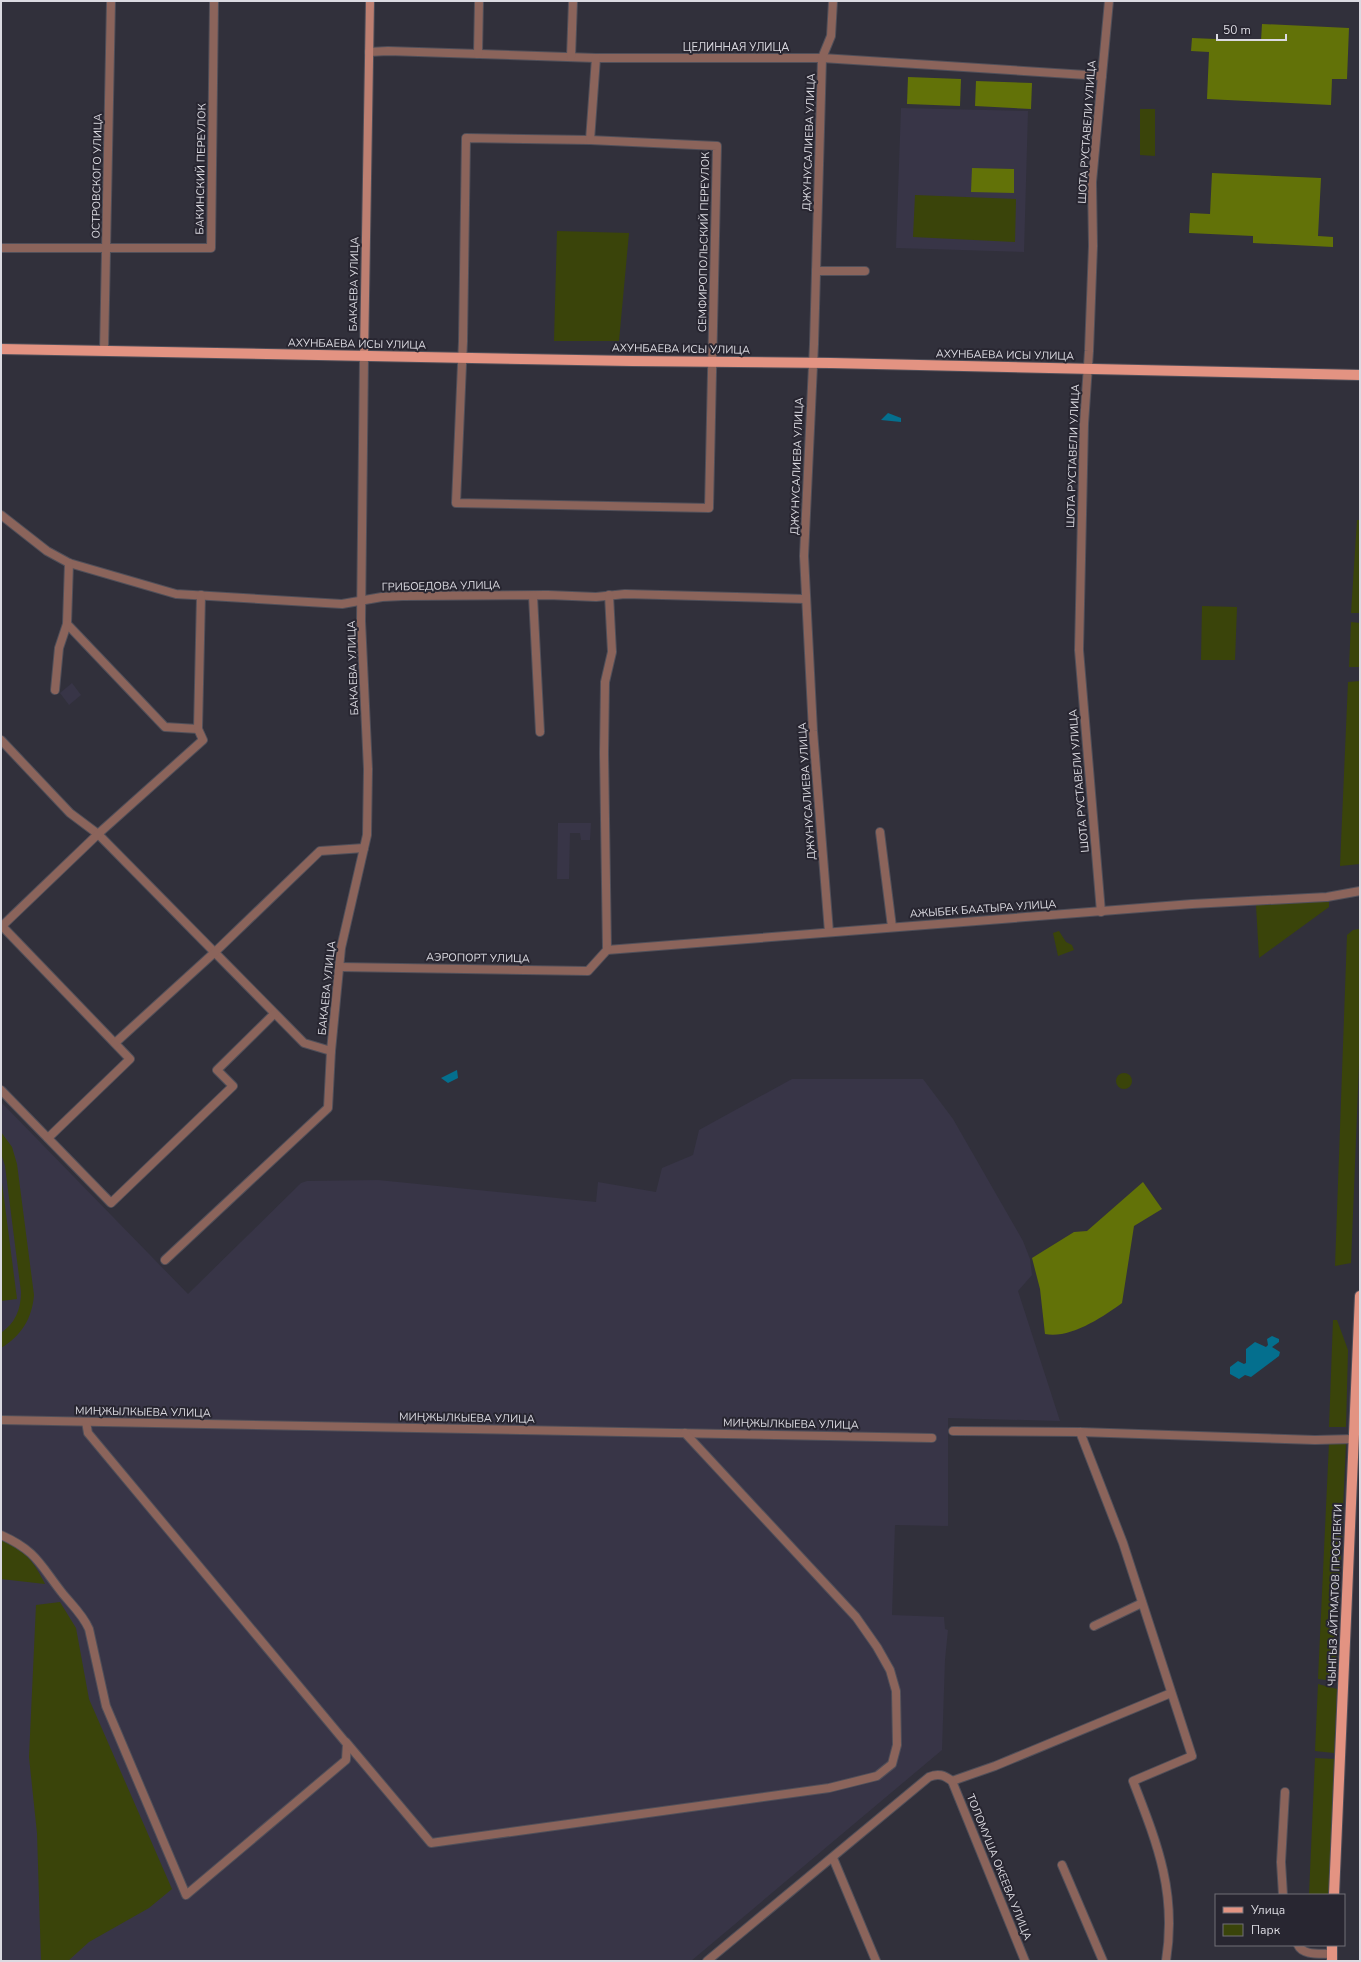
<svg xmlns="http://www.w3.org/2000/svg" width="1361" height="1962" font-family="'Nunito Sans',sans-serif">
	<rect width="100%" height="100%" fill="#31303b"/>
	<!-- built -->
	<g fill="#383547">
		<polygon points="901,108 1028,111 1024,252 896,248"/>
		<polygon points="72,683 81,695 69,705 60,693"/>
		<polygon points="558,823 591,823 590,840 581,840 580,833 570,833 569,879 557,879"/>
		<polygon points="792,1079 923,1079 953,1119 1023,1241 1030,1259 1032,1275 1018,1291 1060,1421 948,1418 948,1526 895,1525 892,1615 944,1617 945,1629 948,1630 945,1660 942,1750 691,1961 1,1961 1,1102 188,1294 301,1183 307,1181 378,1180 596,1202 598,1182 656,1192 662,1168 693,1155 699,1130"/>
	</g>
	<!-- green -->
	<g fill="#3a440a">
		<polygon points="1140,109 1155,109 1155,156 1140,155"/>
		<polygon points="915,195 1016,199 1015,242 913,237"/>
		<polygon points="557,231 629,233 619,341 554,341"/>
		<polygon points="1357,520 1360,520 1360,613 1351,613"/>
		<polygon points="1202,606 1237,607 1235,660 1201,660"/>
		<polygon points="1351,622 1360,623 1360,667 1349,667"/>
		<polygon points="1360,681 1360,864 1340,866 1348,682"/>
		<polygon points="1329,901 1329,907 1259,958 1256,905"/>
		<polygon points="1359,929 1360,1039 1351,1263 1335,1266 1347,935 1353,930"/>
		<polygon points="1059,931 1066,942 1072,945 1074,950 1058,956 1053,933"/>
		<circle cx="1124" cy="1081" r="8"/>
		<path d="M 1,1132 L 12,1147 L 17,1164 L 34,1295 C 32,1319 21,1336 1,1348 L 1,1333 C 15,1323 21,1310 21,1292 L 5,1166 L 1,1153 Z"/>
		<polygon points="1,1175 17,1299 1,1301"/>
		<polygon points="1333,1320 1337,1320 1348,1350 1346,1427 1329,1427"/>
		<polygon points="1329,1443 1346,1444 1335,1681 1318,1679"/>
		<path d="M 1,1540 C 24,1547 35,1564 45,1584 L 1,1579 Z"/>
		<polygon points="60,1602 76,1628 89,1699 172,1889 149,1908 89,1942 68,1961 41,1961 37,1833 29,1757 36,1605"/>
		<polygon points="1318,1684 1337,1689 1334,1753 1315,1751"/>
		<polygon points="1315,1758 1334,1759 1329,1895 1309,1895"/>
	</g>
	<!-- forest -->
	<g fill="#627208">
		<polygon points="1262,24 1349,28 1347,79 1332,79 1331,105 1207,99 1209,52 1191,51 1192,38 1261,41"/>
		<polygon points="908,77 961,79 960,106 907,104"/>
		<polygon points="976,81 1032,83 1031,109 975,106"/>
		<polygon points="972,168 1014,169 1014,193 971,192"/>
		<polygon points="1212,173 1321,178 1318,236 1333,237 1333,247 1253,243 1253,236 1189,233 1190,213 1210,214"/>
		<path d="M 1143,1182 L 1162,1209 L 1134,1226 L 1122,1303 C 1103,1317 1070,1339 1045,1334 L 1040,1289 L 1032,1258 L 1074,1232 L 1087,1231 Z"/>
	</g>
	<!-- water -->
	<g fill="#046f8e">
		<polygon points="888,413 901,418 901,422 881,420"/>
		<polygon points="457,1070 458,1078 448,1083 441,1078"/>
		<polygon points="1272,1336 1279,1339 1279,1342 1272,1347 1280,1352 1279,1356 1251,1377 1245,1375 1239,1379 1230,1374 1230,1367 1238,1361 1244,1364 1246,1363 1246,1349 1255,1342 1266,1347 1268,1345 1267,1339"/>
	</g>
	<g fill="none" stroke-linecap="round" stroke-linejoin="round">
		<defs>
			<g id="minor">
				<polyline points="369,52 388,51 596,58 822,58 1102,76"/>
				<polyline points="478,54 479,1"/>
				<polyline points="571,57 573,1"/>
				<polygon points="466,138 590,140 717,146 709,508 456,503 463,341"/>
				<polyline points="590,140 596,58"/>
				<polyline points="1,248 211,248 214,1"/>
				<polyline points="816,271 865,271"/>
				<polyline points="104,351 111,1"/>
				<polyline points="1,515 47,551 69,563 176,594 342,604 382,597 403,596 548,595 596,597 625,594 805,599"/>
				<polyline points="69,563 67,624 165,727 198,729"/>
				<polyline points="533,596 540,732"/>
				<polyline points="55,690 59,648 67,624"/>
				<polyline points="1,740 70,813 98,834 304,1043 331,1051"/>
				<polyline points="880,832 892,927"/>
				<polyline points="1101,912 1079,650 1084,424 1089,351 1093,246 1092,182 1109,1"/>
				<polyline points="1,925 130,1059 48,1138"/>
				<polyline points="2,926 98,834 203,740 198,729 201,595"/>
				<polyline points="829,932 813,731 804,556 814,344 822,58 831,36 833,1"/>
				<polyline points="607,950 1192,904 1327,897 1360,891"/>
				<polyline points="607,950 604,753 605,682 612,652 609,595"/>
				<polyline points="339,967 588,971 607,950"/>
				<polyline points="115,1043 215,952 320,851 364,848"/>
				<polyline points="1,1090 111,1203 233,1086 217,1070 274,1014"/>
				<polyline points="165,1260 328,1108 331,1051 341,948 367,835 368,769 361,621 364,356"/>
				<polyline points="1,1420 932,1438"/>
				<polyline points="953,1431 1080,1432 1315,1440 1354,1439"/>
				<path d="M 1080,1432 L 1123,1543 L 1192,1756 L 1133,1781 C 1157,1843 1177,1892 1166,1961"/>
				<path d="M 1,1535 C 37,1551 40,1565 63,1594 C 73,1606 83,1615 89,1629 L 106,1706 L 186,1895 L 346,1760 L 347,1744 L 88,1433 L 86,1422"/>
				<polyline points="1094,1626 1142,1603"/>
				<polyline points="346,1742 431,1843 829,1788 877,1776 892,1764 897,1745 896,1691 890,1670 877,1647 856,1617 685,1433"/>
				<polyline points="952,1781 995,1766 1171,1693"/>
				<polyline points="952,1781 1025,1961"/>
				<polyline points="833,1858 876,1961"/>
				<polyline points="1062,1865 1103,1961"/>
				<polyline points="1283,1895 1281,1862 1285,1792"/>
				<path d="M 1298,1945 C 1303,1956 1321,1953 1332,1954"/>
				<path d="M 707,1961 L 929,1777 C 938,1773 944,1775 952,1781"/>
			</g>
			<polyline id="secondary" points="364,356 370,1"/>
			<g id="primary">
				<polyline points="1,349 632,361 831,363 1360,375"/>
				<polyline points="1334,1895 1360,1296"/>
				<polyline points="1332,1961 1332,1945"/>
			</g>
		</defs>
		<!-- minor casing -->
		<use href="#minor" stroke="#504f59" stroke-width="10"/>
		<!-- secondary casing -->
		<use href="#secondary" stroke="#504f59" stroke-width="10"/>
		<!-- primary casing -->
		<use href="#primary" stroke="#504f59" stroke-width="12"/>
		<!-- minor -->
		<use href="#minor" stroke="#8b645b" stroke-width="8"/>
		<!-- secondary -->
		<use href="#secondary" stroke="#bd7f71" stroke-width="8"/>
		<!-- primary -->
		<use href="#primary" stroke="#e39382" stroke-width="10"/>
	</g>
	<g text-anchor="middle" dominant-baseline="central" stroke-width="4" stroke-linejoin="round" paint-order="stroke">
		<!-- street labels -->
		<g font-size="11" fill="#dbdae1" stroke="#282631">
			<text x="736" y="47">ЦЕЛИННАЯ УЛИЦА</text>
			<text transform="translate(1087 132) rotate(-86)">ШОТА РУСТАВЕЛИ УЛИЦА</text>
			<text transform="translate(809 142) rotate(-88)">ДЖУНУСАЛИЕВА УЛИЦА</text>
			<text transform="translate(201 169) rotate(-89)">БАКИНСКИЙ ПЕРЕУЛОК</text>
			<text transform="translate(97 176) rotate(-89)">ОСТРОВСКОГО УЛИЦА</text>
			<text transform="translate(704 242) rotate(-89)">СЕМФИРОПОЛЬСКИЙ ПЕРЕУЛОК</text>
			<text transform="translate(354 284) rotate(-89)">БАКАЕВА УЛИЦА</text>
			<text transform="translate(357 344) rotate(1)">АХУНБАЕВА ИСЫ УЛИЦА</text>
			<text transform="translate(681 349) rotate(1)">АХУНБАЕВА ИСЫ УЛИЦА</text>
			<text transform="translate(1005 355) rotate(1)">АХУНБАЕВА ИСЫ УЛИЦА</text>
			<text transform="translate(1073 456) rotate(-88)">ШОТА РУСТАВЕЛИ УЛИЦА</text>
			<text transform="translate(797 466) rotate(-88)">ДЖУНУСАЛИЕВА УЛИЦА</text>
			<text transform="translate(441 586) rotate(-1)">ГРИБОЕДОВА УЛИЦА</text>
			<text transform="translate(353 668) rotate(-92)">БАКАЕВА УЛИЦА</text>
			<text transform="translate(1079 781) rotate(-95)">ШОТА РУСТАВЕЛИ УЛИЦА</text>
			<text transform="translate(807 791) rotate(-94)">ДЖУНУСАЛИЕВА УЛИЦА</text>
			<text transform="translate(983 909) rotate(-4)">АЖЫБЕК БААТЫРА УЛИЦА</text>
			<text transform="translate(478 958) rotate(1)">АЭРОПОРТ УЛИЦА</text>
			<text transform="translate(327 988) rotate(-84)">БАКАЕВА УЛИЦА</text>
			<text transform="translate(143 1412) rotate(1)">МИҢЖЫЛКЫЕВА УЛИЦА</text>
			<text transform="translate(467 1418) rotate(1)">МИҢЖЫЛКЫЕВА УЛИЦА</text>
			<text transform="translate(791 1424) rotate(1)">МИҢЖЫЛКЫЕВА УЛИЦА</text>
			<text transform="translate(1335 1595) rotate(-88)">ЧЫНГЫЗ АЙТМАТОВ ПРОСПЕКТИ</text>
			<text transform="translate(999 1867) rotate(68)">ТОЛОМУША ОКЕЕВА УЛИЦА</text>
		</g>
	</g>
	<!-- border -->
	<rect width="1361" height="1962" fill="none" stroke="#dbdae1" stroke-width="4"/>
	<!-- legend -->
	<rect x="1215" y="1894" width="130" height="52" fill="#282631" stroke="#706e77"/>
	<rect x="1223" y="1907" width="20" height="6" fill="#e39382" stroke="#706e77"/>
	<text x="1251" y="1914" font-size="12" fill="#dbdae1">Улица</text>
	<rect x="1223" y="1924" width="20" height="12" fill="#3a440a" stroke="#706e77"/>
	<text x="1251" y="1934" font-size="12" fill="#dbdae1">Парк</text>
	<!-- scale -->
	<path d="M1217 34v6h69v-6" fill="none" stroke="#dbdae1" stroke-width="2"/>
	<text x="1223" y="34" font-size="12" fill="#dbdae1" stroke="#282631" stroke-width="3" paint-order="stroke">50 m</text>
</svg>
